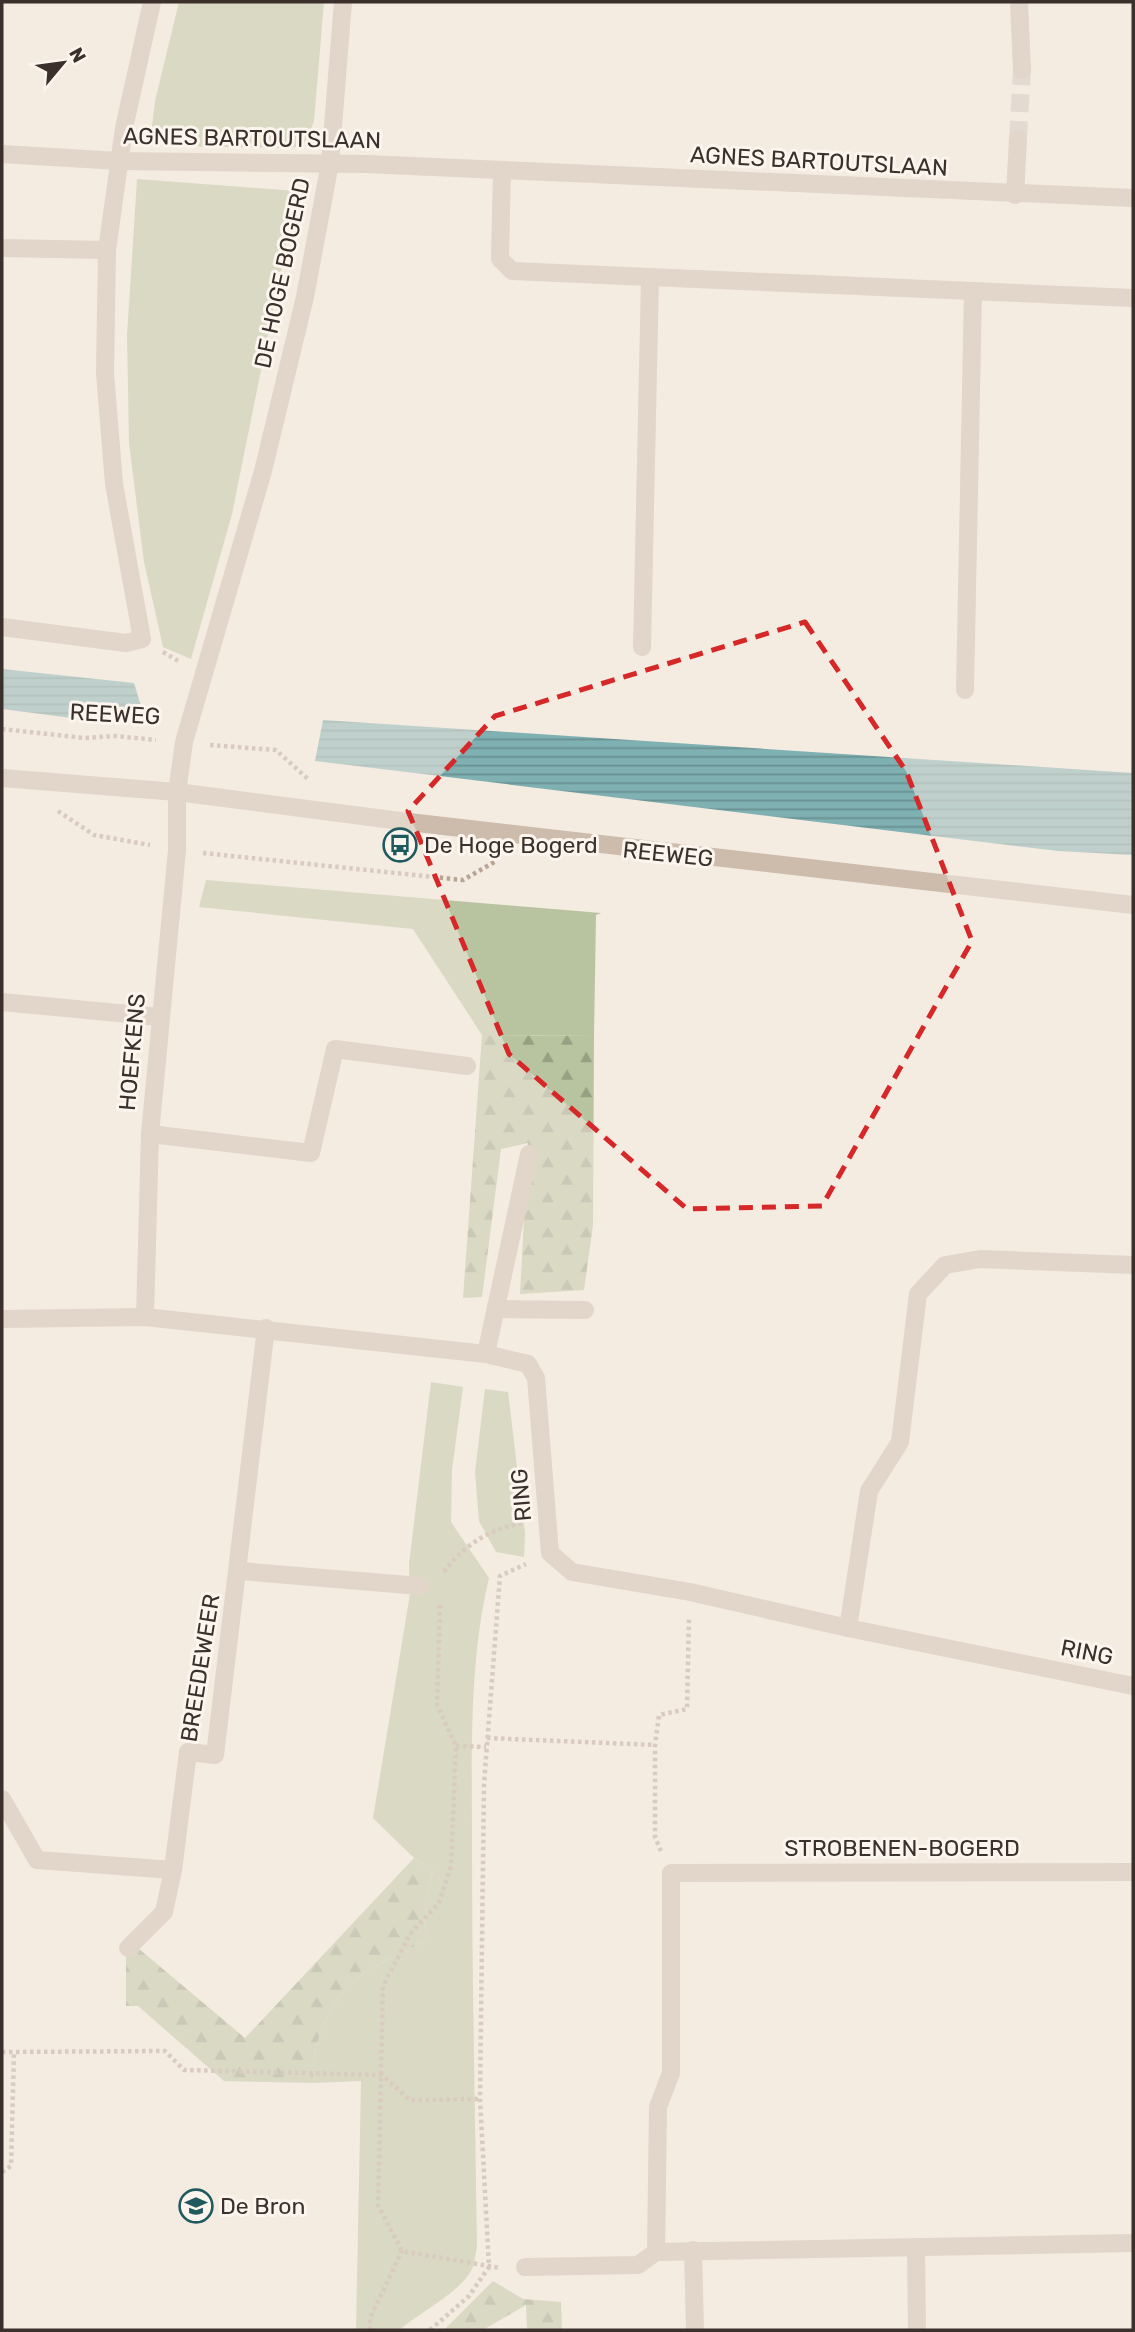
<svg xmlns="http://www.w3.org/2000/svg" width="1135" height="2332" font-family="Rubik,sans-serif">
	<defs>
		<pattern id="forest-firs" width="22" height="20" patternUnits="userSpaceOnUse" patternTransform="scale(1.75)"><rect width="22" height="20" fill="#b8c4a0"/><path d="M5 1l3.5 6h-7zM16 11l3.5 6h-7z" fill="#97a083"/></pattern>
		<pattern id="water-rules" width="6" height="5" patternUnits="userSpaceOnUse" patternTransform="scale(1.75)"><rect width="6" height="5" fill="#7fb0b2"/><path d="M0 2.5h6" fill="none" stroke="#699091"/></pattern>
	</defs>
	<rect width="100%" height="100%" fill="#f4ebe1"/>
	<!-- grass -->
	<g fill="#b8c4a0">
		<polygon points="179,2 324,2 314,121 306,143 292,148 173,146 161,142 152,126 155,101"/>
		<polygon points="137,179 297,191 232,514 191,659 163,647 144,562 129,443 127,336"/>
		<polygon points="206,880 601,913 596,915 594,1036 482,1035 413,929 199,907"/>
		<path d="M 431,1382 L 463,1387 L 452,1470 L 451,1522 L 489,1578 C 469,1661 472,1752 472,1838 C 472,1974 475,2111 477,2247 C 475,2254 475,2263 472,2269 C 462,2291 419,2313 399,2330 L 356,2330 L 361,2081 L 314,2083 C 311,2064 315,2047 322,2030 C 341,1975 377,1966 425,1941 L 426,1900 L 433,1871 L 414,1858 L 373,1818 L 410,1594 L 409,1564 Z"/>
		<polygon points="485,1389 508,1392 525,1533 524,1557 496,1552 479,1521 475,1472"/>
	</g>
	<!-- forest -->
	<g fill="url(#forest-firs)">
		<polygon points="482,1035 594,1036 593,1225 584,1290 520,1294 528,1143 501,1149 482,1297 463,1298"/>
		<path d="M 414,1858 L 433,1871 L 426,1900 L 425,1941 C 377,1966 341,1975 322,2030 C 315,2047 311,2064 314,2083 L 224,2081 L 138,2006 L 126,2006 L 126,1938 L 245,2038 Z"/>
		<polygon points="493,2281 523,2299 561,2302 562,2330 527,2330 526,2305 483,2330 444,2330"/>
	</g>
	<!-- water -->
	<g fill="url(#water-rules)">
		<polygon points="2,669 134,683 145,719 104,712 87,720 2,709"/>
		<polygon points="323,720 1133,773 1133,855 1058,851 315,761"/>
	</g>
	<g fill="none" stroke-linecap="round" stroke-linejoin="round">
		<!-- minor-tunnel -->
		<polyline stroke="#cfc6bd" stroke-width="18" stroke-dasharray="18 9" stroke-linecap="butt" points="1018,139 1022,70"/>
		<!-- path -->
		<g stroke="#b9a596" stroke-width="4.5" stroke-dasharray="3.5 3.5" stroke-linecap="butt">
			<polyline points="163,652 180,662"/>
			<polyline points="2,729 84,738 116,736 156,740"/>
			<polyline points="210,745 276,750 309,780"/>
			<polyline points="58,811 94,835 150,845"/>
			<polyline points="203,853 463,880 496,861"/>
			<path d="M 444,1572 C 464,1545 489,1529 523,1523"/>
			<polyline points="440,1605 437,1705 456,1746 451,1866 439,1903 410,1934 383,1986 378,2205 402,2251 500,2268"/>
			<polyline points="487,1738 655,1745"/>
			<polyline points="456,1746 486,1747"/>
			<polyline points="661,1851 655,1837 655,1745 659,1715 687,1709 689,1617"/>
			<polyline points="2,2052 165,2051 184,2070 382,2075 410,2100 480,2099"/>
			<polyline points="2,2172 11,2166 14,2052"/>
			<polyline points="370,2330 370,2318 402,2251"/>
			<polyline points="430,2330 469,2296 489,2267 480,2099 484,1784 500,1576 526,1564"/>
		</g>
		<!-- minor -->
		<g stroke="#cdbbac" stroke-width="18">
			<polyline points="1019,2 1022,70"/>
			<polyline points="2,154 119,161 366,164 1133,198"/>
			<polyline points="502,170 500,259 512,271 1133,298"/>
			<polyline points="1015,195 1018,139"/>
			<polyline points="2,248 107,250"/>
			<polyline points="2,627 126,643 142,639 114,484 105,373 107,250 124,128 152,2"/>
			<polyline points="642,647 650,277"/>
			<polyline points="965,690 973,291"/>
			<polyline points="2,778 177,792 400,821 1133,905"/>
			<polyline points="2,1002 160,1017"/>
			<polyline points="150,1134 311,1153 335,1049 467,1066"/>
			<polyline points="496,1309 585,1310"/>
			<polyline points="145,1317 150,1134 177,850 177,792 184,742 263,471 305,297 330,163 343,2"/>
			<polyline points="2,1319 145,1317 486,1354 528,1364 536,1378 550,1553 572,1572 690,1592 848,1628 1133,1686"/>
			<polyline points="486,1354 529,1154"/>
			<polyline points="240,1571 420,1586"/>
			<polyline points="848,1628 869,1491 900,1442 918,1294 945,1265 980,1259 1133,1265"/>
			<polyline points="2,1799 37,1860 173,1870 188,1752 215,1755 266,1328"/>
			<polyline points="1133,1872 671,1873 671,2073 658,2107 656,2252 1133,2243"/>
			<polyline points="128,1948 164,1912 173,1870"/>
			<polyline points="916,2247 917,2330"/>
			<polyline points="693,2250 695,2330"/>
			<polyline points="525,2267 638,2265 656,2252"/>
		</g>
	</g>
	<!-- marked area -->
	<path d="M0 0H1135V2332H0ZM 805,622 L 906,771 L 972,941 L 822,1206 L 687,1209 L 509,1054 L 408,811 L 495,716 Z" fill="#f4ebe1" fill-opacity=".55" fill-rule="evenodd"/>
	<path fill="none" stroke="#d62828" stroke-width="5" stroke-dasharray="14 9" stroke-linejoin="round" d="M 805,622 L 906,771 L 972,941 L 822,1206 L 687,1209 L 509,1054 L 408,811 L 495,716 Z"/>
	<!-- icons -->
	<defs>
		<symbol id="bus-ring" viewBox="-11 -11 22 22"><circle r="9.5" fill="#fbf5ee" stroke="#1f5a5e" stroke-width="1.5"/><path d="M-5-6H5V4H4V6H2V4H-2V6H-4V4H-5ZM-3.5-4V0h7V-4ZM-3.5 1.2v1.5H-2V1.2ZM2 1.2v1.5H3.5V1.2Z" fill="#1f5a5e"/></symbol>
		<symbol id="school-ring" viewBox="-11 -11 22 22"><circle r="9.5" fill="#fbf5ee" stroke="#1f5a5e" stroke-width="1.5"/><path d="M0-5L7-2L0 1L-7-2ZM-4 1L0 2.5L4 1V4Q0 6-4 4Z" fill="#1f5a5e"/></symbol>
	</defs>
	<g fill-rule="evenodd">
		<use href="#bus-ring" x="381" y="826" width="38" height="38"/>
		<use href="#school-ring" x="177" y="2187" width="38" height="38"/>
	</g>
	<g text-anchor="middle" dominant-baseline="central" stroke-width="6" stroke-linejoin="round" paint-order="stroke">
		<!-- street labels -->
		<g font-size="23" fill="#3b302b" stroke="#fbf5ee">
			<text transform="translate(252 138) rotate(1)">AGNES BARTOUTSLAAN</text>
			<text transform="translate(819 161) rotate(3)">AGNES BARTOUTSLAAN</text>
			<text transform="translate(282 273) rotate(-78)">DE HOGE BOGERD</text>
			<text transform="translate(115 714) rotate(3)">REEWEG</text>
			<text transform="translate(668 854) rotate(6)">REEWEG</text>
			<text transform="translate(132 1052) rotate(-85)">HOEFKENS</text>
			<text transform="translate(521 1495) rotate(-95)">RING</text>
			<text transform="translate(1087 1652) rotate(11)">RING</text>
			<text transform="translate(200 1668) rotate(-81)">BREEDEWEER</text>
			<text x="902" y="1848">STROBENEN-BOGERD</text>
		</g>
		<!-- poi labels -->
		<g font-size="23" fill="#3b302b" stroke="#fbf5ee" text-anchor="start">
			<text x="424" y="845">De Hoge Bogerd</text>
			<text x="220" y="2206">De Bron</text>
		</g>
	</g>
	<!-- border -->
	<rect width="1135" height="2332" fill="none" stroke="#3b302b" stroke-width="7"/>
	<!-- north arrow -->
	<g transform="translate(63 63) rotate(61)" stroke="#fbf5ee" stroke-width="5" paint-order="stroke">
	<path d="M0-5L12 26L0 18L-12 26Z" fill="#3b302b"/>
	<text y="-10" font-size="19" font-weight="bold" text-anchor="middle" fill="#3b302b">N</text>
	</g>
</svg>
